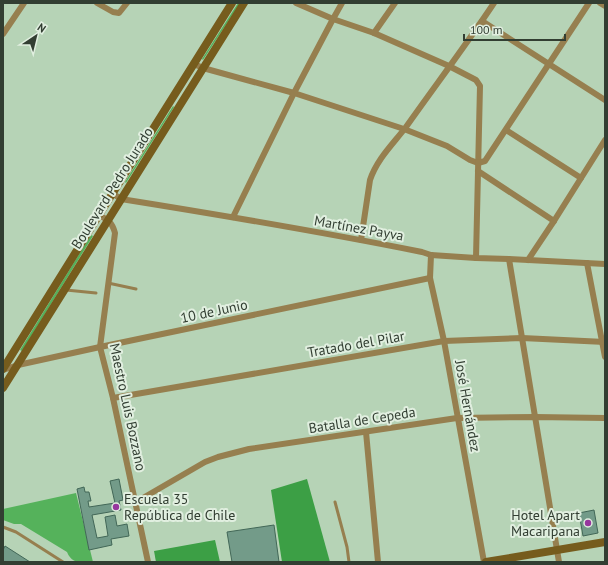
<svg xmlns="http://www.w3.org/2000/svg" width="608" height="565" font-family="'PT Sans',sans-serif">
	<rect width="100%" height="100%" fill="#b6d3b6"/>
	<!-- green -->
	<g fill="#55b25b">
		<polygon points="238,3 240,3 203,60 202,59"/>
		<polygon points="173,106 174,107 126,183 125,182"/>
		<polygon points="91,235 93,236 22,351 20,350"/>
		<path d="M 76,493 L 93,562 C 83,562 72,565 67,552 L 21,524 L 14,524 L 3,520 L 3,509 Z"/>
	</g>
	<!-- forest -->
	<g fill="#3c9f45">
		<polygon points="307,479 330,562 282,562 271,490"/>
		<polygon points="215,540 220,562 156,562 154,551"/>
	</g>
	<!-- building -->
	<g fill="#739b89" stroke="#426757">
		<polygon points="119,479 123,500 119,501 121,510 92,515 97,538 108,536 105,517 115,515 117,526 127,524 129,536 111,539 112,545 89,550 77,489 84,487 85,492 89,492 91,501 88,501 89,507 115,503 110,481"/>
		<polygon points="594,510 598,533 583,536 579,513"/>
		<polygon points="274,525 279,562 232,562 227,532"/>
		<polygon points="5,546 30,562 3,562 3,550"/>
	</g>
	<g fill="none" stroke-linecap="round" stroke-linejoin="round">
		<!-- service -->
		<g stroke="#967f4f" stroke-width="3">
			<polyline points="108,283 136,289"/>
			<polyline points="66,290 96,293"/>
			<polyline points="335,502 347,547 349,562"/>
			<polyline points="3,527 16,532 63,562"/>
		</g>
		<!-- minor -->
		<g stroke="#967f4f" stroke-width="6">
			<polyline points="97,3 113,12 119,13 127,3"/>
			<polyline points="296,3 333,19 374,33 449,66 476,80 480,86 476,258"/>
			<polyline points="600,3 605,6"/>
			<polyline points="482,21 605,100"/>
			<polyline points="374,33 395,3"/>
			<polyline points="3,34 24,3"/>
			<polyline points="194,64 203,68 294,93 404,129 447,146 470,160 478,163"/>
			<polyline points="506,130 581,178"/>
			<polyline points="478,163 485,161 589,3"/>
			<polyline points="478,171 554,221"/>
			<path d="M 112,193 L 121,199 C 221,215 322,232 422,252 L 431,255 L 476,258 L 509,259 L 605,264"/>
			<path d="M 99,215 C 108,220 112,222 115,233 L 100,347 L 113,398 L 148,562"/>
			<polyline points="233,217 294,93 333,19 342,3"/>
			<path d="M 361,240 L 370,180 C 377,159 393,144 406,127 C 435,86 466,45 494,3"/>
			<polyline points="431,255 430,278 444,341 484,562"/>
			<polyline points="509,259 559,562"/>
			<polyline points="528,260 554,221 605,140"/>
			<polyline points="587,263 605,357"/>
			<polyline points="3,370 18,365 100,347 430,278"/>
			<polyline points="113,398 444,341 522,338 605,342"/>
			<polyline points="366,432 378,562"/>
			<polyline points="136,502 205,462 218,457 249,449 457,418 535,417 605,418"/>
		</g>
		<!-- secondary -->
		<g stroke="#765c1d" stroke-width="8">
			<polyline points="3,369 99,215 232,3"/>
			<polyline points="3,388 244,3"/>
			<polyline points="486,562 605,542"/>
		</g>
	</g>
	<!-- markers -->
	<g fill="#97379e" stroke="#e1efe0" stroke-width="1.5">
		<circle cx="116" cy="507" r="4"/>
		<circle cx="588" cy="523" r="4"/>
	</g>
	<g text-anchor="middle" dominant-baseline="central" stroke-width="4" stroke-linejoin="round" paint-order="stroke">
		<!-- street labels -->
		<g font-size="14" fill="#323e32" stroke="#e1efe0">
			<text transform="translate(112 188) rotate(-58)">Boulevard Pedro Jurado</text>
			<text transform="translate(359 228) rotate(10)">Martínez Payva</text>
			<text transform="translate(214 311) rotate(-12)">10 de Junio</text>
			<text transform="translate(356 344) rotate(-10)">Tratado del Pilar</text>
			<text transform="translate(468 406) rotate(80)">José Hernández</text>
			<text transform="translate(128 407) rotate(78)">Maestro Luis Bozzano</text>
			<text transform="translate(362 420) rotate(-9)">Batalla de Cepeda</text>
		</g>
		<!-- poi labels -->
		<g font-size="14" fill="#323e32" stroke="#e1efe0" text-anchor="start">
			<text x="124" y="499">Escuela 35<tspan x="124" dy="16">República de Chile</tspan></text>
			<text x="580" y="515" text-anchor="end">Hotel Apart<tspan x="580" dy="16">Macaripana</tspan></text>
		</g>
	</g>
	<!-- border -->
	<rect width="608" height="565" fill="none" stroke="#323e32" stroke-width="8"/>
	<!-- north arrow -->
	<g transform="translate(36 36) rotate(35)" stroke="#e1efe0" stroke-width="3" paint-order="stroke">
	<path d="M0-3L7 15L0 10L-7 15Z" fill="#323e32"/>
	<text y="-6" font-size="11" font-weight="bold" text-anchor="middle" fill="#323e32">N</text>
	</g>
	<!-- scale -->
	<path d="M464 34v6h101v-6" fill="none" stroke="#323e32" stroke-width="2"/>
	<text x="470" y="34" font-size="12" fill="#323e32" stroke="#e1efe0" stroke-width="3" paint-order="stroke">100 m</text>
</svg>
